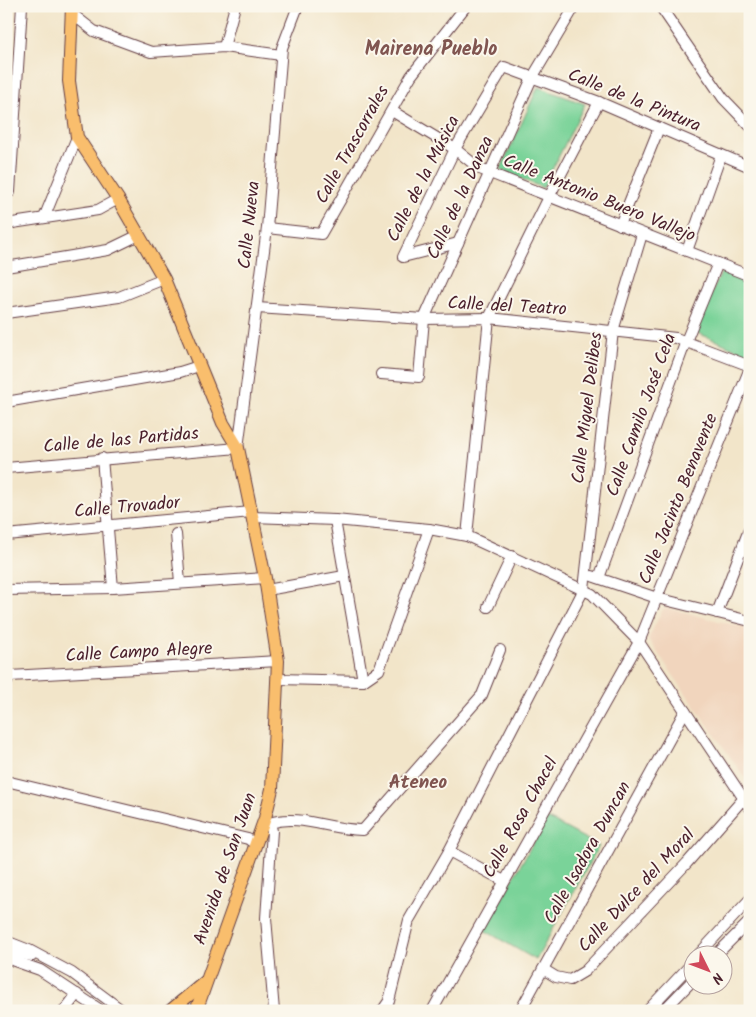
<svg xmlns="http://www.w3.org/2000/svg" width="756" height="1017" font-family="Kalam,sans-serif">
	<rect width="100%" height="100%" fill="#fbf7ec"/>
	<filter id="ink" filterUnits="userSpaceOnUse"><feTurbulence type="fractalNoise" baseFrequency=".02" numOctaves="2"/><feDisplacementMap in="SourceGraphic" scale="10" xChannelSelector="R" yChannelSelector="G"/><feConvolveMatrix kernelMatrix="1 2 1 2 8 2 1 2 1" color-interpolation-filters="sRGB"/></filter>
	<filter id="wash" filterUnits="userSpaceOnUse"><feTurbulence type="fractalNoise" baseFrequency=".0096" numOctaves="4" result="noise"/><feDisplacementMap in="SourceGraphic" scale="20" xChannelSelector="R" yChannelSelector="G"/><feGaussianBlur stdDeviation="1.12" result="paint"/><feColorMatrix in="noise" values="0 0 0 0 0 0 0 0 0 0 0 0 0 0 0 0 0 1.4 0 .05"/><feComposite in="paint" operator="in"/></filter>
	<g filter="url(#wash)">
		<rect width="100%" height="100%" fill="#f2e5c9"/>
		<!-- built -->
		<polygon fill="#f1d5bd" points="667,608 750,629 750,785 648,639 663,609"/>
		<!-- green -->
		<g fill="#7ad399" stroke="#627962">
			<polygon points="538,87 585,104 543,188 500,170"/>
			<polygon points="722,271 750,282 750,355 693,331"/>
			<polygon points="547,818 599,846 536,960 484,930"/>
		</g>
	</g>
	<g filter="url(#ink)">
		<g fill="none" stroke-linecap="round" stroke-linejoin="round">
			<defs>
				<g id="minor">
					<polyline points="660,6 723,98 750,126"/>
					<polyline points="71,13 94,31 151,52 224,47 281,55"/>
					<polyline points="224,47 235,6"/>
					<polyline points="392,111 455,149 480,169 750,276"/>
					<polyline points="10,192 22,6"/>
					<polyline points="44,218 77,137"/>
					<polyline points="6,224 98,210 118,199"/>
					<polyline points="620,225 659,128"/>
					<polyline points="267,228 321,234 411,76 466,6"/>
					<polyline points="458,243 403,257 455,149 504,67 599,102 750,167"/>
					<polyline points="687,251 721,155"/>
					<polyline points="6,267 108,250 139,235"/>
					<polyline points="257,308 424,319 489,318 676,338 750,366"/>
					<polyline points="6,313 119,297 164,279"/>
					<polyline points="381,374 419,377 424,319 532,78 575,6"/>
					<polyline points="6,402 180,372 199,366"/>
					<polyline points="102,458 113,588"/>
					<polyline points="6,468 238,448 267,228 282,48 298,6"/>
					<polyline points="252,517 335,520 429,529 467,536 592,594 639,642 750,808"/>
					<polyline points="335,520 363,681"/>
					<polyline points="176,534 180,583"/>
					<polyline points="6,535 251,512"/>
					<polyline points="467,536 489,318 549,197 599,102"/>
					<polyline points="592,576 657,598 750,621"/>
					<polyline points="599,578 686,341 718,263"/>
					<polyline points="6,590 113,588 265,578"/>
					<polyline points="267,590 344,576"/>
					<polyline points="488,607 512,556"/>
					<polyline points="717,613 750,527"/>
					<polyline points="278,679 363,681 379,670 429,529"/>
					<polyline points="6,684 10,676 278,661"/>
					<polyline points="6,781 248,839 255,844"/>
					<polyline points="265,819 270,823 272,831 266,918 274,1011"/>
					<path d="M 270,823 C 300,813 332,831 363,830 L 482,695 L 500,650"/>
					<polyline points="449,851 504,881"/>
					<polyline points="6,941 29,950 72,973 123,1011"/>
					<polyline points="6,951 32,956"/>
					<polyline points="699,954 750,899"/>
					<polyline points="717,954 750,921"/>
					<polyline points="6,958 40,970 102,1011"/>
					<polyline points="543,969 556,977 570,980 585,971 687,863 744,798"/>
					<polyline points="64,1011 77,994"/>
					<polyline points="382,1011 389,1001 409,920 449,851 584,589 613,331 642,234"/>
					<polyline points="432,1011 639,642 750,368"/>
					<polyline points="520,1011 685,711"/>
					<polyline points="647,1011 694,961"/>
					<polyline points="663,1011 694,979"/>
				</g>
				<g id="major">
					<polyline points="72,6 69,81 77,137 118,199 164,279 223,423 238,448 265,578 278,661 272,789 265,818 196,1011"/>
					<polyline points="170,1011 205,982"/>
				</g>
			</defs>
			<!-- minor casing -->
			<use href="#minor" stroke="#633d43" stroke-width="12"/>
			<!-- major casing -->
			<use href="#major" stroke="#633d43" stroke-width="14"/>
			<!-- minor -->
			<use href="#minor" stroke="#fff" stroke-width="10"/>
			<!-- major -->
			<use href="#major" stroke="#f9be6d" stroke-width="12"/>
		</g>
	</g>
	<g text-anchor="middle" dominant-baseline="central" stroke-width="4" stroke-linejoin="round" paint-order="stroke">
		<!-- street labels -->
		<g font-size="18" fill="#4a1f2b" stroke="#fbf7ec">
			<text transform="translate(634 101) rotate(22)">Calle de la Pintura</text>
			<text transform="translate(353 145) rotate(-61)">Calle Trascorrales</text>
			<text transform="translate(424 179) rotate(-63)">Calle de la Música</text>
			<text transform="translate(461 198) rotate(-65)">Calle de la Danza</text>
			<text transform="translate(599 199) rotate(22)">Calle Antonio Buero Vallejo</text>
			<text transform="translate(250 225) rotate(-84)">Calle Nueva</text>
			<text transform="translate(507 307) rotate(3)">Calle del Teatro</text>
			<text transform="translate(588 408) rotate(-83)">Calle Miguel Delibes</text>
			<text transform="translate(642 415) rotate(-70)">Calle Camilo José Cela</text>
			<text transform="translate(121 441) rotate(-5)">Calle de las Partidas</text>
			<text transform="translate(679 499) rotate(-68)">Calle Jacinto Benavente</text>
			<text transform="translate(127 508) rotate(-5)">Calle Trovador</text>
			<text transform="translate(139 653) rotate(-3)">Calle Campo Alegre</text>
			<text transform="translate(521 818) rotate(-61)">Calle Rosa Chacel</text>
			<text transform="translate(588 853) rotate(-61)">Calle Isadora Duncan</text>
			<text transform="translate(226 869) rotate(-71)">Avenida de San Juan</text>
			<text transform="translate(637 891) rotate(-47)">Calle Dulce del Moral</text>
		</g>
		<!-- neighbourhood labels -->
		<g font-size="19" font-weight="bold" fill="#805550" stroke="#fbf7ec">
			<text x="418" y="783">Ateneo</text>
		</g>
		<!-- quarter labels -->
		<g font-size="20" font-weight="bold" fill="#805550" stroke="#fbf7ec">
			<text x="431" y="50">Mairena Pueblo</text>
		</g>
	</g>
	<!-- margin -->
	<rect width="756" height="1017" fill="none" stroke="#fbf7ec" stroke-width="25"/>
	<!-- north arrow -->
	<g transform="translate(708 970) rotate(132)"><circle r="24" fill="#fbf7ec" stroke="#b4a19f"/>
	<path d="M0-4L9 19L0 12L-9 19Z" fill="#d1495b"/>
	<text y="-8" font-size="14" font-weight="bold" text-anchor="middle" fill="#4a1f2b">N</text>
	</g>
</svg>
